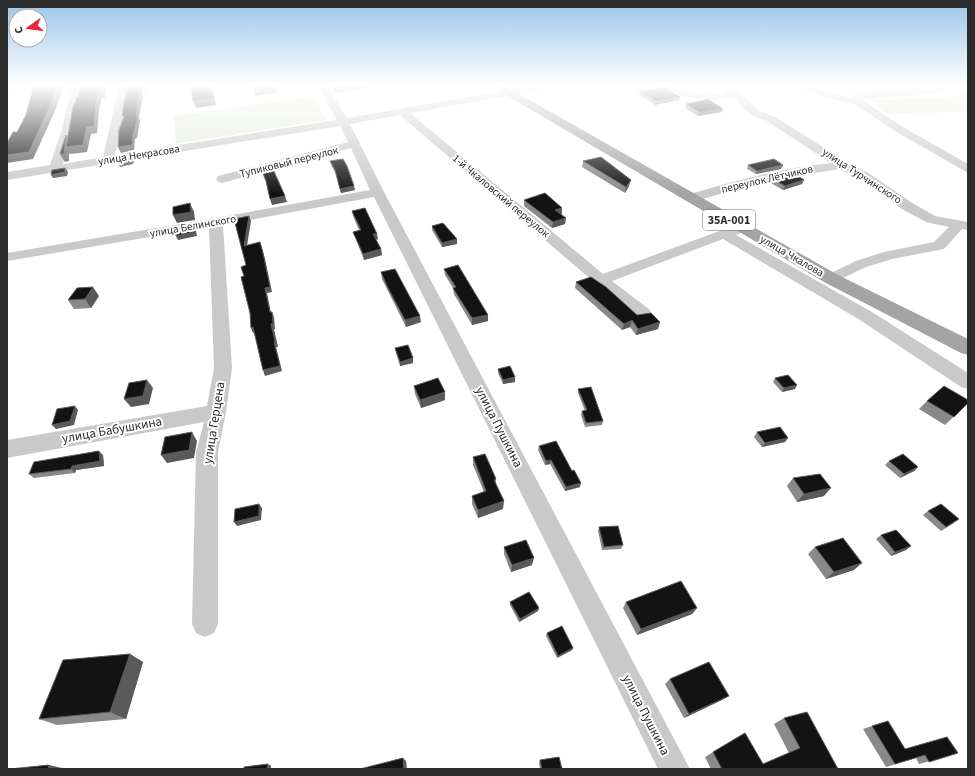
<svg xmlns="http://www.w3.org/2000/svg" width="975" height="776" font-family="'Source Sans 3',sans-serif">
	<rect width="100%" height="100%" fill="#fff"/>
	<!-- green -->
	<g fill="#e3ebd9">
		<polygon points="968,90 968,110 959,112 887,114 870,99 952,97"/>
		<polygon points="314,96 326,120 176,144 174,116"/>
	</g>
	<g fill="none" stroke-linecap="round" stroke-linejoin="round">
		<!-- minor -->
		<g fill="#c9c9c9" fill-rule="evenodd">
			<polygon points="7,85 31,85 27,88 7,91"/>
			<polygon points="72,85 82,85 72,129 63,164 103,157 119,85 129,85 115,155 337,120 322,94 319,85 329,85 332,94 347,118 538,85 558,85 554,88 410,113 603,274 733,226 738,225 743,226 745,229 743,232 736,235 872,312 968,373 968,389 961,387 860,320 723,239 612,281 650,310 652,314 650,318 644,319 638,318 595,283 400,115 350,124 384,192 690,769 658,769 374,197 223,225 232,368 226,412 218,452 218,624 214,633 205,637 196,633 192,624 196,452 204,422 7,458 7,440 207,406 214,368 209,227 7,261 7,253 216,218 370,190 351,148 222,183 218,182 216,179 218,176 348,142 340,126 7,180 7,172 50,165 62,129"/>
			<path d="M 666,85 L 678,85 L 697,93 L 709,95 L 727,92 L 719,85 L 730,85 L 744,96 L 759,111 L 775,117 L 828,150 L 845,162 L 870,174 L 912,203 L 935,216 L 968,222 L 968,230 L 962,229 L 944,249 L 892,259 L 866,267 L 841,279 L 836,281 L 831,279 L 828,276 L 831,273 L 856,261 L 884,252 L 934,242 L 949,227 L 926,222 L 902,209 L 862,180 L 839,169 L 767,181 L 695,201 L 690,200 L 689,197 L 690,194 C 736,180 783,168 831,163 L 767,121 L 751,115 L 733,97 C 713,103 681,100 666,85 Z"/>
			<polygon points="787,85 803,85 852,98 855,93 858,92 959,85 934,94 861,99 903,127 968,164 968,173 895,131 856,105 788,87"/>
		</g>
		<!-- major -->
		<polygon fill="#a4a4a4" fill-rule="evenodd" points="489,85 503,85 838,275 968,339 968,355 961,353 826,283"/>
	</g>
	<!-- wall -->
	<g fill="#898989">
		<polygon points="639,91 679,100 655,105 638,94"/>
		<polygon points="686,104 722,112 698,116 685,108"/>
		<polygon points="330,161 355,190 341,193 336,174 331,165"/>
		<polygon points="583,161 629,186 625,193 582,167"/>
		<polygon points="748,165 783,165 781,169 756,174 747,169"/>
		<polygon points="771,178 802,184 783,190 769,182"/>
		<polygon points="524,200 562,214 561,214 565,224 552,228 524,206"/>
		<polygon points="352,211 378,239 376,240 381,249 382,255 364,260 355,237 353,232 359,230 353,216"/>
		<polygon points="432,226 457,244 442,247 432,230"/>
		<polygon points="444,269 488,321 472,325 454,294 453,288 445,275"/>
		<polygon points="381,272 421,322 406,327 382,279"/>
		<polygon points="576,282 637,315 658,329 636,335 630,327 622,330 575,288"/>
		<polygon points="99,296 91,308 74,309 68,300"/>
		<polygon points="395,348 413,358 413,363 400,366 396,353"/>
		<polygon points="498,369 515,377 515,382 503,384 498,373"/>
		<polygon points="775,378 795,389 782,392 773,382"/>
		<polygon points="414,386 445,392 445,400 421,408 415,394"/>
		<polygon points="578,389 603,421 602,425 585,427 581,415 582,411 585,411 578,393"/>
		<polygon points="927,401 968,403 945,425 919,409"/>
		<polygon points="757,432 788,438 785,442 762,447 754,437"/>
		<polygon points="539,446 580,487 565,491 550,464 545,465 538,450"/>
		<polygon points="103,455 104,466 76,470 75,473 34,478 29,474"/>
		<polygon points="473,457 496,479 496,484 503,509 478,518 472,504 472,496 484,492 473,465"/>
		<polygon points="889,461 918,467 914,471 900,478 885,465"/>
		<polygon points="793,478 824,496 797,502 787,486"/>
		<polygon points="928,511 954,523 941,531 923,515"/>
		<polygon points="599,527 623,545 621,549 602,550 598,531"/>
		<polygon points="881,535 911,546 906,550 891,556 876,539"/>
		<polygon points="504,547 532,565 511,572 504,554"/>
		<polygon points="815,547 854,570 826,579 808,554"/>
		<polygon points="510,602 539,608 538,611 519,622 510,605"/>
		<polygon points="626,602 697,608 692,614 637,635 623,608"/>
		<polygon points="547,633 573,648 572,650 557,658 546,636"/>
		<polygon points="130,654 143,662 126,719 57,725 39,719"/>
		<polygon points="670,679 722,700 684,718 665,684"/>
		<polygon points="784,718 838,769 711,769 705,757 745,733 763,764 789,753 774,724"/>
		<polygon points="872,726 905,749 958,753 919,764 916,758 886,767 863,729"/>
		<polygon points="540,760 562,769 540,769 539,763"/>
	</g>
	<!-- shaded-wall -->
	<g fill="#5a5a5a">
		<polygon points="58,85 64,85 55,111 33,159 7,163 7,155"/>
		<polygon points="103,85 107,85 105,98 102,98 99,110 97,133 91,134 87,152 70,154 69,153 69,161 65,162 60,154 66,135 70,142 87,127 98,91"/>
		<polygon points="147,85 147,90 142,90 143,96 139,117 140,121 137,138 135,139 134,150 121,153 118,147 133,134 140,86"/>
		<polygon points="211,85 212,85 216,105 196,108 193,101"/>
		<polygon points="252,85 275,85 277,93 255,96"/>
		<polygon points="350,85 367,85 367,88 334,93 333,88"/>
		<polygon points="680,97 679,100 655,105 656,101"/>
		<polygon points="723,109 722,112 698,116 699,112"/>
		<polygon points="132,157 134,161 133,164 120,167 118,163"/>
		<polygon points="783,165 781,169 756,174 757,171"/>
		<polygon points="65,168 68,172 67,176 53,178 51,175"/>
		<polygon points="631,180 629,186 625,193 626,187"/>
		<polygon points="804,180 802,184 783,190 785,186"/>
		<polygon points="354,186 355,190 341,193 340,189"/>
		<polygon points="285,196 287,202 272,205 270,199"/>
		<polygon points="190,203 194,212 195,220 177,223 173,215"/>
		<polygon points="562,208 562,214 555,216 555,210"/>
		<polygon points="249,216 251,221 246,252 244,246"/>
		<polygon points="566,218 565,224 552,228 553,222"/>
		<polygon points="194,227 196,231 197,236 178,240 176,236"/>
		<polygon points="373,234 377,234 378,239 374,240"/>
		<polygon points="457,239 457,244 442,247 442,243"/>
		<polygon points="260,242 265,259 272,292 267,293 272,318 270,312 265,288"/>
		<polygon points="381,249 382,255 364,260 363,254"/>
		<polygon points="93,287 99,296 91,308 85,299"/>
		<polygon points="272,312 274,317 275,329 274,329 278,347 276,347 282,371 265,376 263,370 274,342 271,324"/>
		<polygon points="488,315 488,321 472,325 472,318"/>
		<polygon points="420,316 421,322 406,327 405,320"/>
		<polygon points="632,320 630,327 622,330 624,324"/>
		<polygon points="660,322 658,329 636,335 638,329"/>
		<polygon points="253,327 255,333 253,333 251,328"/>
		<polygon points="413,358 413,363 400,366 400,362"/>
		<polygon points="515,377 515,382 503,384 503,380"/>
		<polygon points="147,380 153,388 149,404 131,407 124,399"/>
		<polygon points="797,385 795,389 782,392 784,388"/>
		<polygon points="445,392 445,400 421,408 420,400"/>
		<polygon points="75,406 78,410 74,425 56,429 52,425"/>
		<polygon points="192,432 197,441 194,458 167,463 161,455"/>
		<polygon points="788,438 785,442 762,447 765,443"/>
		<polygon points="99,451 103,455 104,466 76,470 75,473 71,469 72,466"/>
		<polygon points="551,460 550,464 545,465 546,461"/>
		<polygon points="918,467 914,471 900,478 904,474"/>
		<polygon points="581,483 580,487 565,491 566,487"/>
		<polygon points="831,488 824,496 797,502 804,494"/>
		<polygon points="504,501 503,509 478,518 478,510"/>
		<polygon points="259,504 262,508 261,520 237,526 234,522"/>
		<polygon points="911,546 906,550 891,556 895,552"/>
		<polygon points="534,558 532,565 511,572 512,565"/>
		<polygon points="862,563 854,570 826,579 834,572"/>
		<polygon points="539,608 538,611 519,622 520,619"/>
		<polygon points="697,608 692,614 637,635 641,629"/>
		<polygon points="573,648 572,650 557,658 558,656"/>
		<polygon points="130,654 143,662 126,719 110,712"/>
		<polygon points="729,696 722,700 684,718 689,714"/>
		<polygon points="403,758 406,761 407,769 404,769"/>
		<polygon points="268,764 271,766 271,769 267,769"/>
		<polygon points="49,765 62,768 61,769 48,769"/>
	</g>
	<!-- building -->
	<g fill="#131313" stroke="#5a5a5a">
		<polygon points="34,85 58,85 51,104 29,152 7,155 7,143 13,132 17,132 26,115"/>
		<polygon points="82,85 103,85 101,91 98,91 96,103 94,126 87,127 83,145 66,147 73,107"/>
		<polygon points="128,85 141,85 140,86 140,91 136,116 138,116 134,133 133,134 132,145 118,147 119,130 124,116 122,116 124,102"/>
		<polygon points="191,85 211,85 213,98 193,101"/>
		<polygon points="332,85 350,85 333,88"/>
		<polygon points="665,87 680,97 656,101 639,91"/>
		<polygon points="708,99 723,109 699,112 686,104"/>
		<polygon points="66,135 64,154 60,154"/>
		<polygon points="132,157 132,160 118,163 118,159"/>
		<polygon points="601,157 631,180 626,187 583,161"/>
		<polygon points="343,159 347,166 354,186 340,189 335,170 330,161"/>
		<polygon points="774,159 783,165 757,171 748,165"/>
		<polygon points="65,168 65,172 51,175 52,170"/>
		<polygon points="273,169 285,196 270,199 266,181 262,171"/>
		<polygon points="795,174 804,180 785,186 771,178"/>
		<polygon points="545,193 562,208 555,210 566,218 553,222 524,200"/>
		<polygon points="190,203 191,212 173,215 173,207"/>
		<polygon points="365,208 377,234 373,234 381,249 363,254 353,232 361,230 352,211"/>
		<polygon points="249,216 244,246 260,242 263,253 270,287 265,288 270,312 272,312 273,323 271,324 275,341 274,342 280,366 263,370 253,327 251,328 250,313 241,277 244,276 241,267 246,265 234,219"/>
		<polygon points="443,223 457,239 442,243 432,226"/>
		<polygon points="194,227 195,232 176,236 175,230"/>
		<polygon points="458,265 488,315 472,318 461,301 453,288 456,287 444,269"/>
		<polygon points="395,269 420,316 405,320 388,288 381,272"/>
		<polygon points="591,277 606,287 637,315 651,313 660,322 638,329 632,320 624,324 576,282"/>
		<polygon points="93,287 85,299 68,300 77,288"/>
		<polygon points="408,345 413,358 400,362 395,348"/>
		<polygon points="510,366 515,377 503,380 498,369"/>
		<polygon points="788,375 797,385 784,388 775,378"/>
		<polygon points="438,378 445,392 420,400 414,386"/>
		<polygon points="147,380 143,396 124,399 129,383"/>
		<polygon points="944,386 968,400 968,403 954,417 927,401"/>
		<polygon points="591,387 603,421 586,423 582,411 587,410 578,389"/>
		<polygon points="75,406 70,421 52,425 57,409"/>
		<polygon points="780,427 788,438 765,443 757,432"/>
		<polygon points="192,432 189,450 161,455 165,437"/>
		<polygon points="556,441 572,471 574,470 581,483 566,487 551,460 546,461 539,446"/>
		<polygon points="99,451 100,461 72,466 71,469 29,474 34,462"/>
		<polygon points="485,454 496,479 494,480 504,501 478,510 472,496 486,491 473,457"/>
		<polygon points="903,454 918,467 904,474 889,461"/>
		<polygon points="820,474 831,488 804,494 793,478"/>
		<polygon points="259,504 259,516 234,522 235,509"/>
		<polygon points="941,504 959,519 946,527 928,511"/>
		<polygon points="618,526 623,545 604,547 599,527"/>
		<polygon points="896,530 911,546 895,552 881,535"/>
		<polygon points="843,538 862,563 834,572 815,547"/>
		<polygon points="526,540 534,558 512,565 504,547"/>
		<polygon points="681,581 697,608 641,629 626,602"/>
		<polygon points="529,592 539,608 520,619 510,602"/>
		<polygon points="562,626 573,648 558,656 547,633"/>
		<polygon points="130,654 110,712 39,719 63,660"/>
		<polygon points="709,662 729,696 689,714 670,679"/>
		<polygon points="807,712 838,769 722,769 713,752 745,733 763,764 800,748 784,718"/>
		<polygon points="888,721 905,749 947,737 958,753 929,762 925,755 895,764 872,726"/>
		<polygon points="559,757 562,769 542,769 540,760"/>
		<polygon points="403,758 404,769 360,769"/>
		<polygon points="268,764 267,769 244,769 244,767"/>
		<polygon points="49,765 48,769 10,769"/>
	</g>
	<!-- sky -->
	<linearGradient id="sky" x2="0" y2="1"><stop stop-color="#99c5ea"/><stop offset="0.44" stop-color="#fff"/><stop offset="1" stop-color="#fff" stop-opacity="0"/></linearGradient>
	<rect width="975" height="194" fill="url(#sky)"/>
	<g text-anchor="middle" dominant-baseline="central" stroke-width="4" stroke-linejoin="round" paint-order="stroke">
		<!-- far-street labels -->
		<g font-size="11" fill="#2c2c2c" stroke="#fff">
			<text transform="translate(139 155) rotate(-9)">улица Некрасова</text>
			<text transform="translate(289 162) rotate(-14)">Тупиковый переулок</text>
			<text transform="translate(862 176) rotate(33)">улица Турчинского</text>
			<text transform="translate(767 179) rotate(-13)">переулок Лётчиков</text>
			<text transform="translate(501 196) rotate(40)">1-й Чкаловский переулок</text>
			<text transform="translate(193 226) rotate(-10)">улица Белинского</text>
			<text transform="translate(792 256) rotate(30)">улица Чкалова</text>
		</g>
		<!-- shield labels -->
		<rect fill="#fff" stroke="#6b6b6b" stroke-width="1" x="703" y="210" width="52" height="20" rx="3"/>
		<g font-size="12" font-weight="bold" fill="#2c2c2c">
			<text x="729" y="220">35А-001</text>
		</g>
		<!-- street labels -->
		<g font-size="13" fill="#2c2c2c" stroke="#fff">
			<text transform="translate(214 423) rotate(-81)">улица Герцена</text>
			<text transform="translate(499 427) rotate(63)">улица Пушкина</text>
			<text transform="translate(112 430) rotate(-10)">улица Бабушкина</text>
			<text transform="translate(646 715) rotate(63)">улица Пушкина</text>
		</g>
	</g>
	<!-- border -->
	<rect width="975" height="776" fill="none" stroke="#2c2c2c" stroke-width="16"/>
	<!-- north arrow -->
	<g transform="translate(28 28) rotate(256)"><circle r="19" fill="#ffffff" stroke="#ababab"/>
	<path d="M0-3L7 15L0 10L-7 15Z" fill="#eb273d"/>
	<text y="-6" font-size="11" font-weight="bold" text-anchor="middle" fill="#2c2c2c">С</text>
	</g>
</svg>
